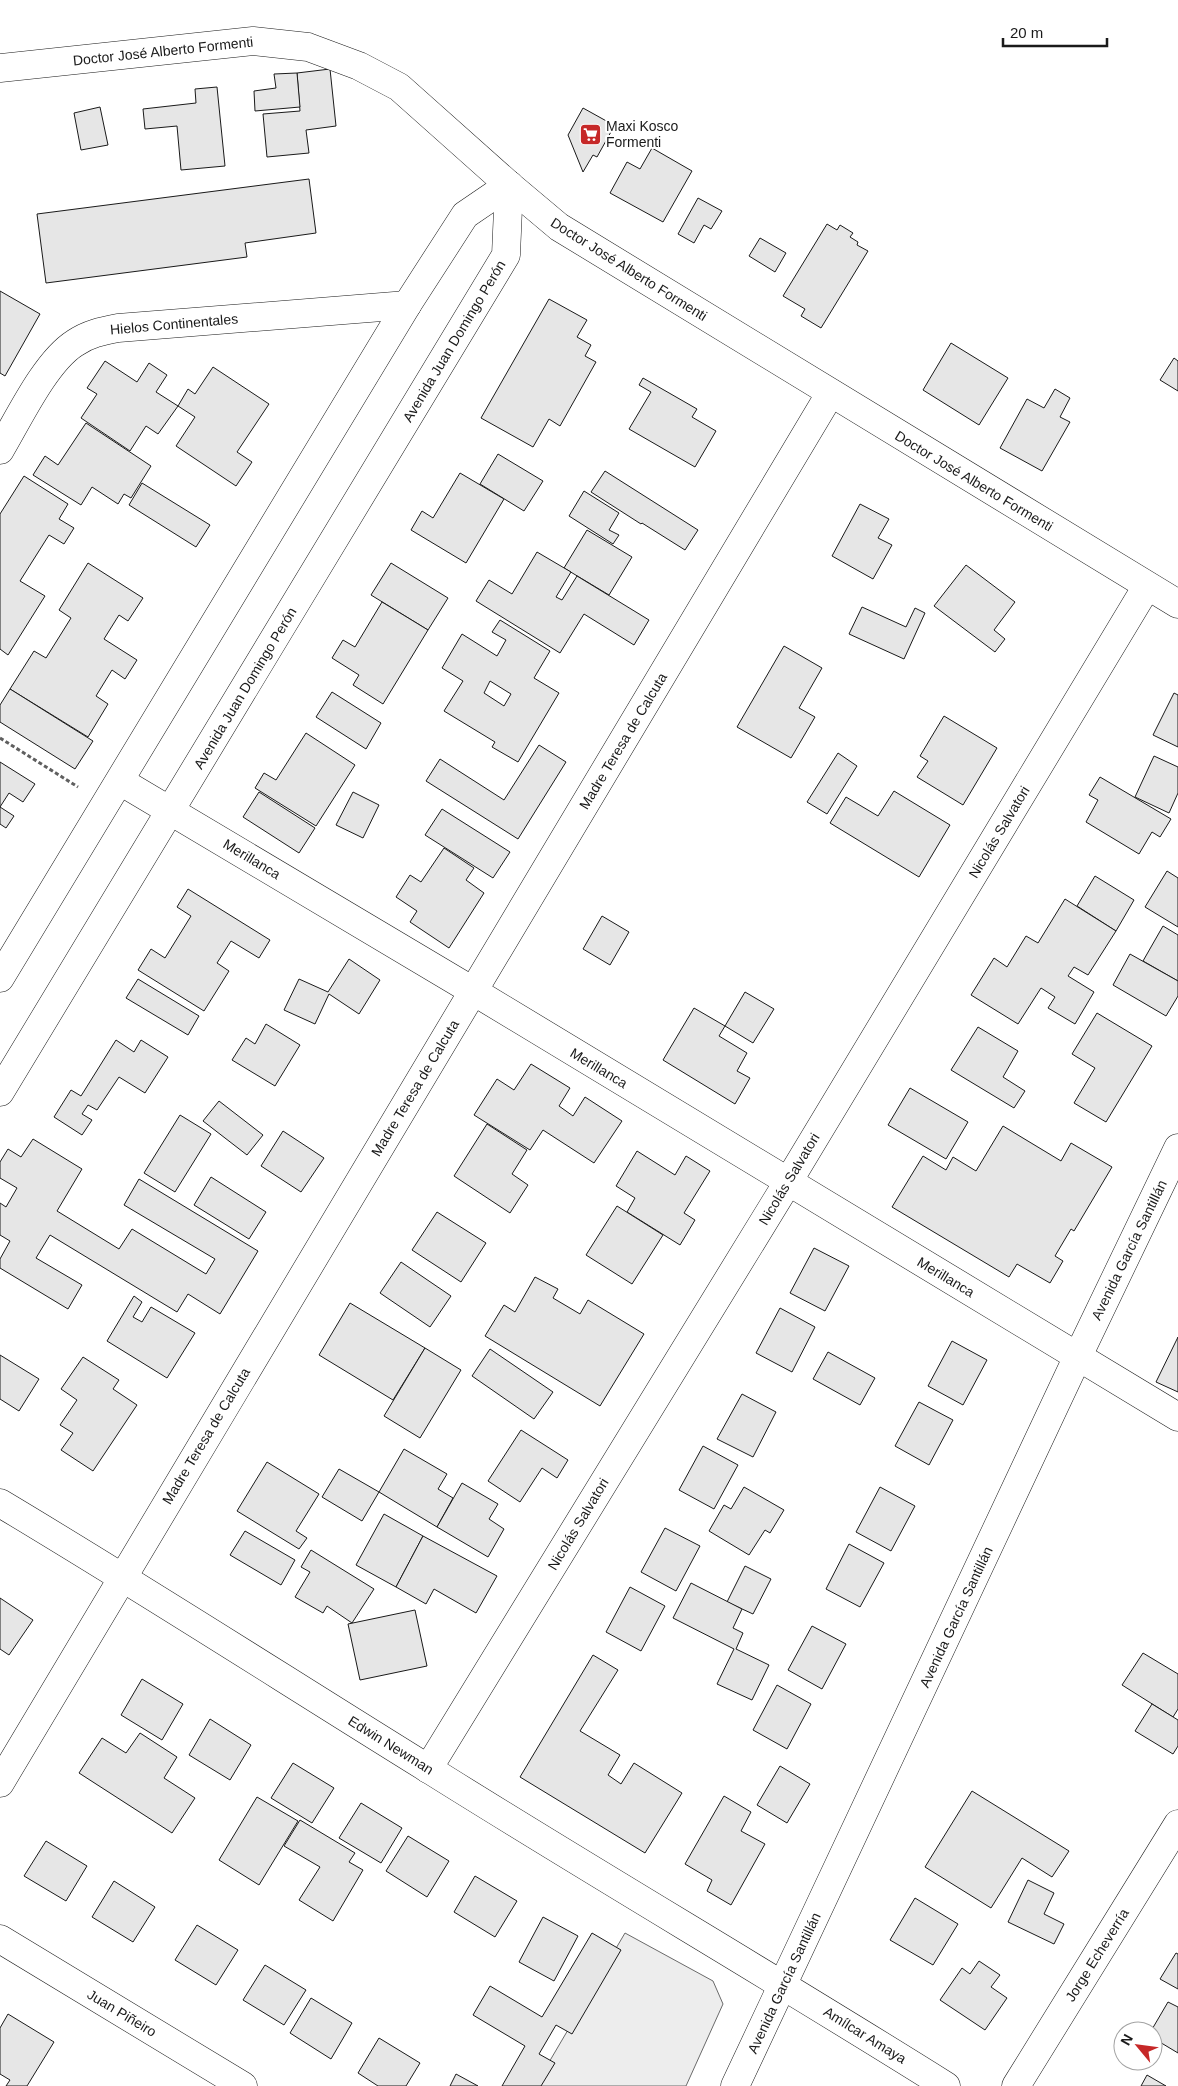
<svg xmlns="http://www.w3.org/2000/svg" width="1178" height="2086" font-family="Arial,sans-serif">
	<rect width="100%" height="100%" fill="#fff"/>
	<!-- green -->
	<polygon fill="#ededed" stroke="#6a6a6a" points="625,1933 713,1981 723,2004 686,2086 535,2086"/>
	<!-- building -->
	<g fill="#e6e6e6" stroke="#1a1a1a" fill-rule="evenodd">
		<polygon points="330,69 336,126 306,130 309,153 267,157 263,114 300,111 297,73"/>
		<polygon points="297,73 300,107 255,111 254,91 276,88 274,74"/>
		<polygon points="217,87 225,166 181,170 177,126 145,129 143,109 196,103 195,89"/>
		<polygon points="100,107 108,145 81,150 74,113"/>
		<polygon points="583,108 610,123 608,127 612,130 597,157 593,155 583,172 568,135"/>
		<polygon points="652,148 692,171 663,222 610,193 627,162 640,169"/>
		<polygon points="309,179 316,233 245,243 247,257 46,283 37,214"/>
		<polygon points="698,198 722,211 711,229 704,225 694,243 678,234"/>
		<polygon points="827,224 837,230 840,225 853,233 850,237 858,242 857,245 868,251 821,328 801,316 805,309 783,296"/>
		<polygon points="760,238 786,253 775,272 749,256"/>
		<polygon points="0,291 40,314 5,376 0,373"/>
		<polygon points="549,299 587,320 577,337 591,345 585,356 596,362 560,426 549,419 533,447 481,418"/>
		<polygon points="951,343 1008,378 979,425 923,390"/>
		<polygon points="1174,358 1178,361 1178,391 1160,380"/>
		<polygon points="105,361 137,382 149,363 167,375 156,392 178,406 158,434 146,426 130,451 81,418 97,394 87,388"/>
		<polygon points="213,367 269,404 237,452 252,462 236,486 176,446 195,417 178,406 188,389 195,394"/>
		<polygon points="643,378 697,409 692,417 716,431 695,467 629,429 651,392 639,385"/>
		<polygon points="1055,389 1070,398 1060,417 1070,422 1042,471 1000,448 1027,399 1044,408"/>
		<polygon points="86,423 151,466 131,498 124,494 118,504 92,487 81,505 33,475 45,456 58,465"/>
		<polygon points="498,454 543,481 524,511 480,484"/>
		<polygon points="605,471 698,530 685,550 642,523 641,524 591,492"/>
		<polygon points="460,473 504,499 466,563 411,530 422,511 433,518"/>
		<polygon points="24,476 68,504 59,519 74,528 64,544 49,535 20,581 45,596 8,655 0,649 0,514"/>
		<polygon points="142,483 210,525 196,547 129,505"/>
		<polygon points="584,491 619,513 609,530 619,535 613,544 569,516"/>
		<polygon points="860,504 889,519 878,538 892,545 873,579 832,556"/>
		<polygon points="587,530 632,557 609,595 564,568"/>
		<polygon points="537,552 571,572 556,597 562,600 577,576 649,620 634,645 584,614 560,653 476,601 489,580 512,594"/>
		<polygon points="88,563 143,598 128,621 119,615 104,639 137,660 125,679 112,670 96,696 108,704 88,737 10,689 34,651 46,658 71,618 59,610"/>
		<polygon points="391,563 448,598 428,630 371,595"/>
		<polygon points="966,565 1015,602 994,630 1005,639 995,652 934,606"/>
		<polygon points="382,602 428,630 383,704 353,685 359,675 332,658 343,640 355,647"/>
		<polygon points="862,607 906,627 915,608 925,613 904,659 849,634"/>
		<path d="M 500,620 L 550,651 L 534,678 L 559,693 L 518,762 L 492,747 L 495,742 L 444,711 L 463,681 L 442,668 L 462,634 L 497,656 L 506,640 L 492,632 ZM 490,681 L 511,694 L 504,706 L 484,693 Z"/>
		<polygon points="784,646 822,668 799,708 815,717 791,758 737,727"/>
		<polygon points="10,689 93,741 75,769 0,722 0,705"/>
		<polygon points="332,692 381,723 366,749 316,717"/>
		<polygon points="1174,693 1178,695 1178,747 1153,735"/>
		<polygon points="944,716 997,748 963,805 917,777 928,761 920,756"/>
		<polygon points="306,733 355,765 316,826 255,788 264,773 276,780"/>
		<polygon points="539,745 566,762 518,839 426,781 440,759 504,800"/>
		<polygon points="838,753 857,766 827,814 807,802"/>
		<polygon points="1154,756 1178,767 1178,793 1169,813 1135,797"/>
		<polygon points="0,762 35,784 23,802 9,793 0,807 14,816 6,828 0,824"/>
		<polygon points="1100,777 1171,819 1160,837 1152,832 1139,854 1086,822 1098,800 1089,795"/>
		<polygon points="894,791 950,825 919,877 830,823 846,797 878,816"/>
		<polygon points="259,792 315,828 299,853 243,817"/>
		<polygon points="353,792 379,805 363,838 336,825"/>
		<polygon points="442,809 510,852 493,878 425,835"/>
		<polygon points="444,848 474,868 466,880 484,893 449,948 410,922 417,911 396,897 410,875 421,882"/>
		<polygon points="1167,871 1178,878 1178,927 1145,907"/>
		<polygon points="1095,876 1134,900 1116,931 1077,906"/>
		<polygon points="188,889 270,940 259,958 231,941 217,963 229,971 204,1011 138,970 151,949 165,958 191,916 177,907"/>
		<polygon points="1065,899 1116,931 1088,975 1074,967 1068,976 1094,992 1075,1024 1048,1008 1055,997 1041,988 1018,1024 971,995 994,958 1007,967 1026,936 1038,943"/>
		<polygon points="602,916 629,932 610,965 583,949"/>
		<polygon points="1163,926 1178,935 1178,981 1143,961"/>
		<polygon points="1130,954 1178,981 1178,996 1166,1016 1113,985"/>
		<polygon points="349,959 380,980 359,1014 329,994 315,1024 284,1010 299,979 328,992"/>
		<polygon points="138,979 199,1016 188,1035 126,998"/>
		<polygon points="745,992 774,1009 753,1043 725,1026"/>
		<polygon points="694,1008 725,1026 719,1036 747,1053 737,1071 750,1078 735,1104 663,1060"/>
		<polygon points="1097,1013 1152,1046 1106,1122 1074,1103 1095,1068 1072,1054"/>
		<polygon points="266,1024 300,1045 275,1086 232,1060 246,1038 255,1044"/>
		<polygon points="978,1027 1018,1051 1003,1077 1025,1091 1014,1108 951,1070"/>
		<polygon points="116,1040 134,1052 141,1040 168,1057 145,1093 119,1077 97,1110 88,1105 82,1114 92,1120 82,1135 54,1117 71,1090 81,1096"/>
		<polygon points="531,1064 570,1088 559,1106 573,1116 585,1097 622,1121 594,1163 543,1130 530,1150 474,1115 497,1079 514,1090"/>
		<polygon points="910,1088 968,1122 946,1159 888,1125"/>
		<polygon points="219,1101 263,1135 247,1155 203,1121"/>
		<polygon points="180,1115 211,1134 175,1192 144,1173"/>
		<polygon points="487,1124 527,1150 512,1174 528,1185 510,1213 454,1176"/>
		<polygon points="1003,1126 1061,1161 1071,1143 1112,1167 1074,1231 1071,1229 1055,1256 1063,1261 1050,1283 1017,1264 1009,1277 892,1207 923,1156 946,1170 953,1157 976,1171"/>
		<polygon points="283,1131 324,1158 301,1192 261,1166"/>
		<polygon points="33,1139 82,1169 57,1211 119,1249 132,1229 206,1274 215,1259 124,1205 139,1179 258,1251 220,1314 188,1294 177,1312 50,1235 36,1258 82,1285 68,1309 0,1268 0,1259 10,1241 0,1235 0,1203 6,1207 17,1188 0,1178 0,1162 8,1149 21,1157"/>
		<polygon points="637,1151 675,1175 686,1156 710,1171 684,1213 695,1220 680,1245 627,1212 635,1198 616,1186"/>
		<polygon points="211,1177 266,1212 249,1239 194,1205"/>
		<polygon points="617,1206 663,1235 632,1284 586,1255"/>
		<polygon points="437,1212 486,1243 461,1282 412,1250"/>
		<polygon points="814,1248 849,1266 825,1311 790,1293"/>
		<polygon points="401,1262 451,1296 430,1327 380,1293"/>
		<polygon points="535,1277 558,1289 553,1298 580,1314 588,1300 644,1334 600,1406 485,1336 504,1305 515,1312"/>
		<polygon points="134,1296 142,1302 133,1317 142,1322 151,1307 195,1333 167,1378 107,1341"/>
		<polygon points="350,1303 425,1348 393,1400 319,1355"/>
		<polygon points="780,1308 815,1327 792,1372 756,1353"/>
		<polygon points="1178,1337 1178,1392 1156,1382"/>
		<polygon points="952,1341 987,1360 963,1405 928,1386"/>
		<polygon points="425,1348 461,1370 420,1438 384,1416"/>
		<polygon points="490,1349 553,1392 534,1419 472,1376"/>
		<polygon points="828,1352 875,1378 860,1405 813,1379"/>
		<polygon points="0,1355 39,1379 19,1411 0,1399"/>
		<polygon points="83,1357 119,1380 113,1389 137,1405 93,1471 61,1450 73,1433 60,1425 77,1400 61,1389"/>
		<polygon points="742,1394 776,1412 753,1457 717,1439"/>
		<polygon points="919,1402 953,1420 929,1465 895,1446"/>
		<polygon points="521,1430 568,1460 557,1478 542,1468 520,1502 488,1481"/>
		<polygon points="703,1446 738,1465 714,1509 679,1490"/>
		<polygon points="404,1449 447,1474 438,1489 453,1498 437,1527 379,1492"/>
		<polygon points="267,1462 319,1494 296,1531 307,1538 299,1549 237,1511"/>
		<polygon points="339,1469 379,1492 362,1521 322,1497"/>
		<polygon points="462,1483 498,1504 489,1519 504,1529 488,1557 437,1527"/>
		<polygon points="744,1487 784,1510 770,1533 765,1530 749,1555 709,1531 724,1505 731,1509"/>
		<polygon points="880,1487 915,1506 891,1551 856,1532"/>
		<polygon points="384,1514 423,1536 396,1587 356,1565"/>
		<polygon points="665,1528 700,1546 676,1591 641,1572"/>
		<polygon points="245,1531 295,1560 281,1585 230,1555"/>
		<polygon points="423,1536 497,1576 476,1613 434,1589 426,1604 396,1587"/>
		<polygon points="849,1544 884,1563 860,1607 826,1589"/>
		<polygon points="311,1550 374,1589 352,1623 327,1606 323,1613 295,1597 310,1572 301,1567"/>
		<polygon points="745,1566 771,1579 753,1614 727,1602"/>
		<polygon points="691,1583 742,1609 733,1628 743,1633 736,1649 769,1665 752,1700 717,1684 734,1649 673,1618"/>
		<polygon points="630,1587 665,1606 641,1651 606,1632"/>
		<polygon points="0,1598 33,1620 9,1655 0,1649"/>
		<polygon points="415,1610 427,1666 360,1680 348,1624"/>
		<polygon points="812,1626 846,1644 822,1689 788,1670"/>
		<polygon points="1143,1653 1178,1674 1178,1709 1173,1717 1122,1685"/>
		<polygon points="593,1655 618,1670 580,1731 620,1755 608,1775 621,1784 634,1763 682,1793 645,1853 520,1777"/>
		<polygon points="142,1679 183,1704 162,1740 121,1715"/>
		<polygon points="777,1685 811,1704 787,1749 753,1730"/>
		<polygon points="1152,1704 1178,1720 1178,1746 1173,1754 1135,1731"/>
		<polygon points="210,1719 251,1745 230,1780 189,1755"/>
		<polygon points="140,1733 177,1757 164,1778 195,1798 172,1833 79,1773 102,1738 126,1753"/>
		<polygon points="293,1763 334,1788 312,1823 271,1798"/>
		<polygon points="780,1766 810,1784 787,1823 757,1805"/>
		<polygon points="972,1791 1069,1851 1052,1877 1022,1858 991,1908 925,1867"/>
		<polygon points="724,1796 751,1812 741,1831 765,1844 731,1905 707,1891 712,1880 685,1864"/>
		<polygon points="257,1797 298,1821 259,1885 219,1860"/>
		<polygon points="361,1803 402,1828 381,1863 339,1838"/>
		<polygon points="300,1820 355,1853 349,1862 363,1870 333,1921 299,1900 320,1867 284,1846"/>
		<polygon points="408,1836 449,1861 427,1897 386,1871"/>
		<polygon points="46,1841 87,1866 66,1901 24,1876"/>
		<polygon points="475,1876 517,1901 495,1937 454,1912"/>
		<polygon points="1028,1880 1054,1893 1044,1914 1064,1924 1054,1944 1008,1922"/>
		<polygon points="114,1881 155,1907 133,1942 92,1917"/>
		<polygon points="915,1898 958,1924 933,1965 890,1940"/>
		<polygon points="543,1917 578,1936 554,1981 519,1962"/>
		<polygon points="197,1925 238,1950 216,1985 175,1960"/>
		<polygon points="592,1933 621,1950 572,2034 556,2025 539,2054 555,2063 541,2086 502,2086 525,2046 473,2015 490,1986 542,2017"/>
		<polygon points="1176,1953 1178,1954 1178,1989 1160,1979"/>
		<polygon points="979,1961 1000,1975 991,1987 1007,1998 985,2030 940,2000 962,1968 970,1974"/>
		<polygon points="265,1965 306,1990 284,2025 243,2000"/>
		<polygon points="311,1998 352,2023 331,2059 290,2033"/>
		<polygon points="1168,2002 1178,2007 1178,2053 1153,2038 1153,2031 1151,2031"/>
		<polygon points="8,2014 54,2042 27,2086 6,2086 10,2080 0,2074 0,2028"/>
		<polygon points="379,2038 420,2063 406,2086 378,2086 358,2073"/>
		<polygon points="456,2074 478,2086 450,2086"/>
		<polygon points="1147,2075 1166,2086 1141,2086"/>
	</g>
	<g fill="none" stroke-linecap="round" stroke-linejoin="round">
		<defs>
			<g id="minor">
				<polyline points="0,68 253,41 308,47 359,66 399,87 509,185"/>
				<path d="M 0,450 C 18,420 45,362 75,343 C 88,334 102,331 118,328 L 407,305"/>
				<polyline points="120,781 473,991 1178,1417"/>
				<path d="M 0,1503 C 144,1589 285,1680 427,1768 C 599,1876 774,1978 946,2086"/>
				<polyline points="428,1769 788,1182 1147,586"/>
				<polyline points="0,1783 830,394"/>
				<polyline points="0,1939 243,2086"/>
				<polyline points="735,2086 1078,1356 1178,1148"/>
				<polyline points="1016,2086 1178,1824"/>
			</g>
			<g id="tertiary">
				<polyline points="509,185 559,227 1178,604"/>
				<polyline points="0,978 407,305 465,215 509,185"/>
				<polyline points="0,1092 506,255 509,185"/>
			</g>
		</defs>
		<!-- minor casing -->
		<use href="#minor" stroke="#1a1a1a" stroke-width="29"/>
		<!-- tertiary casing -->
		<use href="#tertiary" stroke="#1a1a1a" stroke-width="29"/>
		<!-- path -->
		<polyline stroke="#5f5f5f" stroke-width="3" stroke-dasharray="4 2.5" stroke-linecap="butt" points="0,738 78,787"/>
		<!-- minor -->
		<use href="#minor" stroke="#fff" stroke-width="28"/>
		<!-- tertiary -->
		<use href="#tertiary" stroke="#fff" stroke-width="28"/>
	</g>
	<!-- icons -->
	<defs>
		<symbol id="supermarket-square" viewBox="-11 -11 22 22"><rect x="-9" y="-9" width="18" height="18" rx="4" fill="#c62828" stroke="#fff"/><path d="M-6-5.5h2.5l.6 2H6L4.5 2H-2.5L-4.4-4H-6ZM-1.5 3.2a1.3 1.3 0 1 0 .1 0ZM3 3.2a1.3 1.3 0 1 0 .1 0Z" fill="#fff"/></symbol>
	</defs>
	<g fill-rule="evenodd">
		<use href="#supermarket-square" x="578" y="122" width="25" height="25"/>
	</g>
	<g text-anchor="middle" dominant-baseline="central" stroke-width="4" stroke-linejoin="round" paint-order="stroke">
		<!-- street labels -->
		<g font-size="14" fill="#1a1a1a" stroke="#fff">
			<text transform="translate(163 51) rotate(-6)">Doctor José Alberto Formenti</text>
			<text transform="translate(629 269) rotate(32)">Doctor José Alberto Formenti</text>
			<text transform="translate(174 324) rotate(-5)">Hielos Continentales</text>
			<text transform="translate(454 341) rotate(-59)">Avenida Juan Domingo Perón</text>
			<text transform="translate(974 481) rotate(31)">Doctor José Alberto Formenti</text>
			<text transform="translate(245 688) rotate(-59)">Avenida Juan Domingo Perón</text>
			<text transform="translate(623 741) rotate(-59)">Madre Teresa de Calcuta</text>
			<text transform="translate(999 832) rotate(-59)">Nicolás Salvatori</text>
			<text transform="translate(252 859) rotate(31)">Merillanca</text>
			<text transform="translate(599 1068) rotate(31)">Merillanca</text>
			<text transform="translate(415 1088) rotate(-59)">Madre Teresa de Calcuta</text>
			<text transform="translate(789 1179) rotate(-59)">Nicolás Salvatori</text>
			<text transform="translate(1129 1250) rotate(-64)">Avenida García Santillán</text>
			<text transform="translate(946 1277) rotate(31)">Merillanca</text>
			<text transform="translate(206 1436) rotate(-59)">Madre Teresa de Calcuta</text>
			<text transform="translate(578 1524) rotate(-59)">Nicolás Salvatori</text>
			<text transform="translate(956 1617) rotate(-65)">Avenida García Santillán</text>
			<text transform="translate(391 1745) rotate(32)">Edwin Newman</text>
			<text transform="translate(1097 1955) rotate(-58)">Jorge Echeverría</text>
			<text transform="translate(784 1983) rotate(-65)">Avenida García Santillán</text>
			<text transform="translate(122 2013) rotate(31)">Juan Piñeiro</text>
			<text transform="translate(865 2035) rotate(32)">Amílcar Amaya</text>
		</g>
		<!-- poi labels -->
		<g font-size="14" fill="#1a1a1a" stroke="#fff" text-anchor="start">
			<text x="606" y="126">Maxi Kosco<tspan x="606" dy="16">Formenti</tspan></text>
		</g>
	</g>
	<!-- north arrow -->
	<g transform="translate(1138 2046) rotate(299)"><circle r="24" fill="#ffffff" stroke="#a3a3a3"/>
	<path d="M0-4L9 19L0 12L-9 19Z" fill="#c62828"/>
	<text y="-8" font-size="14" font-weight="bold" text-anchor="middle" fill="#1a1a1a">N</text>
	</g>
	<!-- scale -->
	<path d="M1003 38v8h104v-8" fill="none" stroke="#1a1a1a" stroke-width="2.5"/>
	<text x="1010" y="38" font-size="15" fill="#1a1a1a" stroke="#ffffff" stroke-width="4" paint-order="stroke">20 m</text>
</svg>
